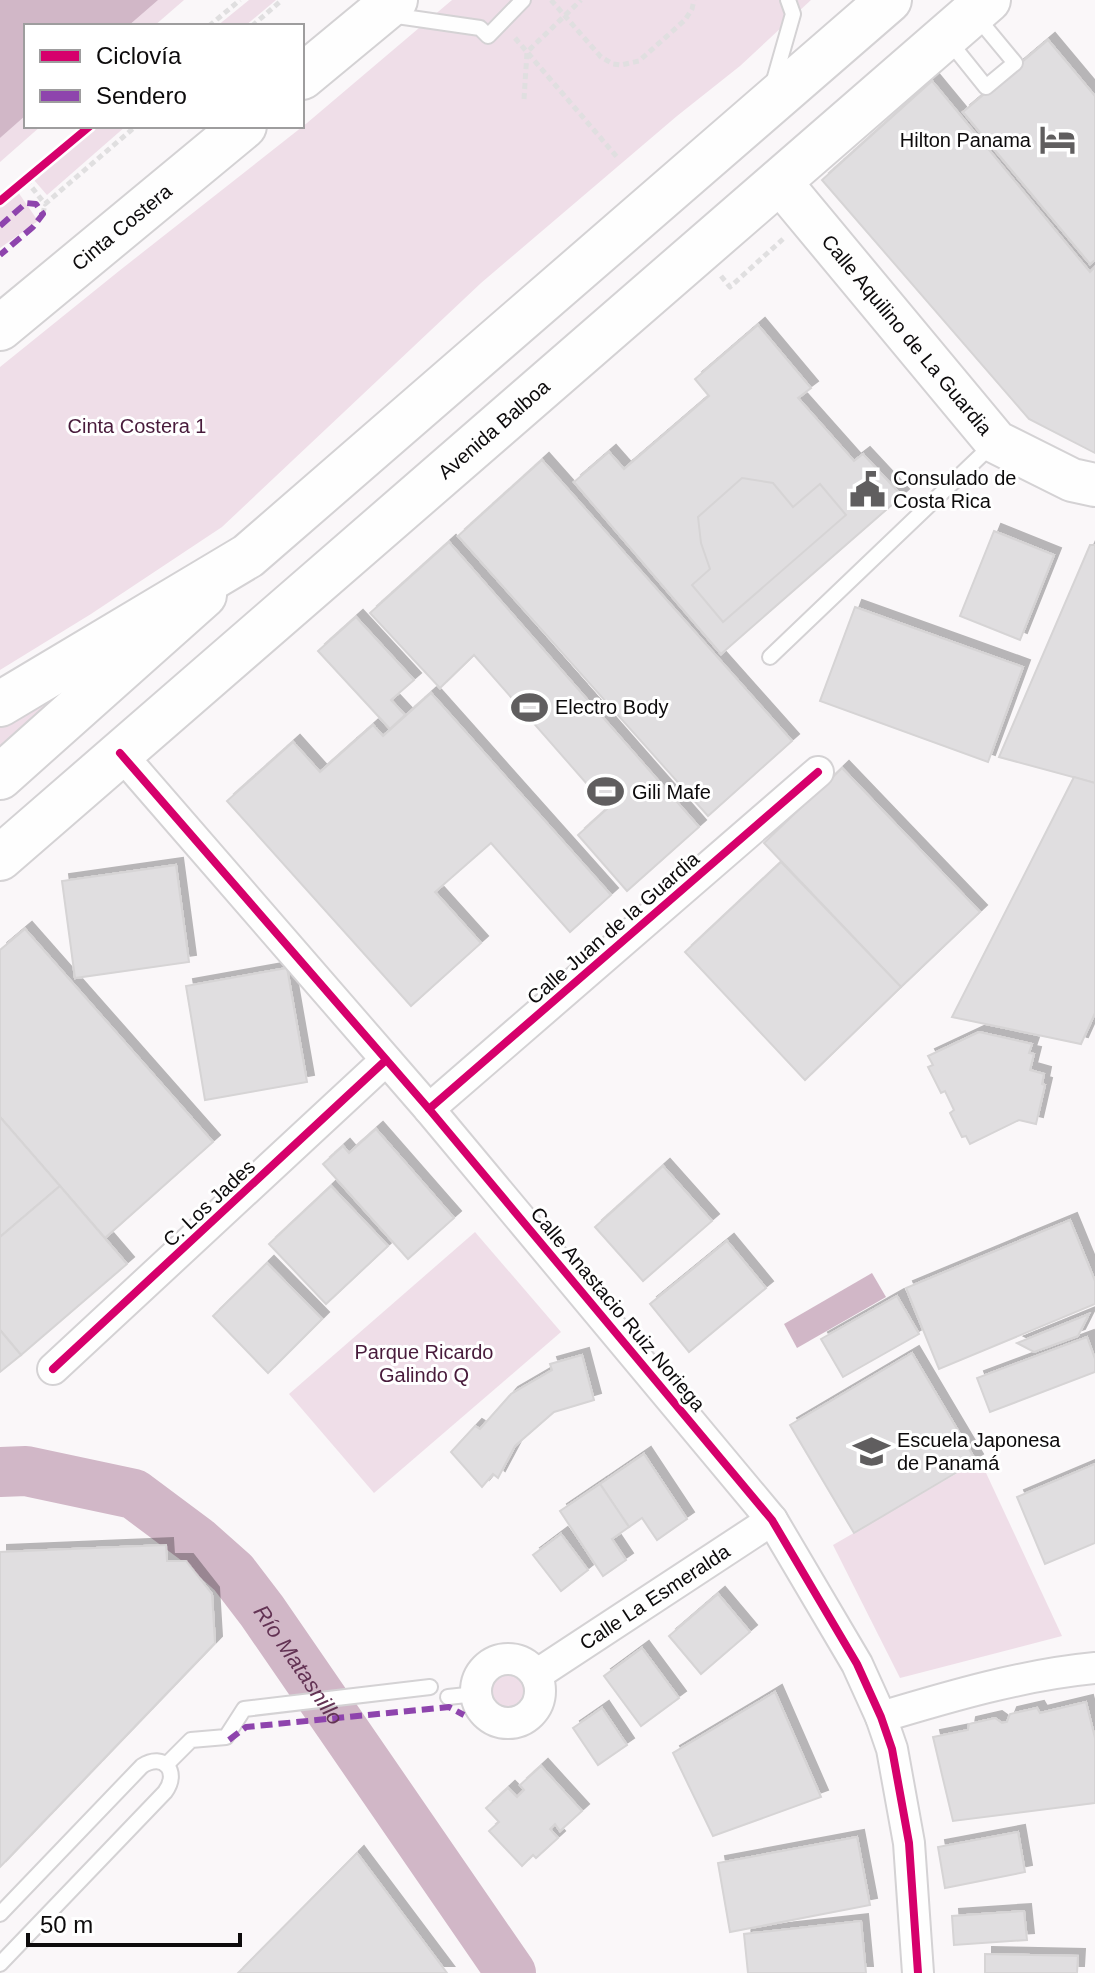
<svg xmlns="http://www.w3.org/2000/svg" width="1095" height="1973" font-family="Arial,sans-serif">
	<defs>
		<filter id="shadow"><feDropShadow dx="7" dy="-7" stdDeviation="0" flood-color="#0004"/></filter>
	</defs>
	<rect width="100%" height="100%" fill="#faf7f9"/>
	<!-- green -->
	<g fill="#efdee8">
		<polygon points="156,0 184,0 154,26 124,26"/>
		<polygon points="249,0 276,0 245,26 217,26"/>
		<polygon points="452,0 811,0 740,66 677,116 481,283 222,527 91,614 0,670 0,367 119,271 307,123"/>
		<polygon points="26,114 26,126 41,126 0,162 0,138"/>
		<polygon points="98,126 126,126 47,195 34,180"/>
		<polygon points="18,192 38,221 0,248 0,206"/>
		<polygon points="160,627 0,765 0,725"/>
		<polygon points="475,1232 561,1332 374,1493 289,1394"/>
		<polygon points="980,1460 1062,1636 900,1678 833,1545"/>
		<circle cx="509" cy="1692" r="18"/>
	</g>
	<!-- water -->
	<g fill="#d1b7c7">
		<polygon points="0,0 158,0 128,26 26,26 26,115 0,138"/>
		<polygon points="872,1273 886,1297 797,1348 784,1324"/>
	</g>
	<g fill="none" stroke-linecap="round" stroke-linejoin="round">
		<!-- river -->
		<path stroke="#d1b7c7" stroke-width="50" id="s1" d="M 0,1472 L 26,1471 L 134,1494 L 197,1541 L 233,1573 L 262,1611 L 511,1973"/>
	</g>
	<!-- building -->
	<g fill="#e0dee0" stroke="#d6d4d5" stroke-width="2" filter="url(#shadow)">
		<polygon points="1048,40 1095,96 1095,260 1090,264 963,112"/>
		<polygon points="932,81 1090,272 1095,267 1095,453 1029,419 822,180"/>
		<polygon points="758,325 811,388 798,398 854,461 863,454 902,496 721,654 574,482 609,452 624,469 709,396 695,379"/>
		<polygon points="542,460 792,741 708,816 458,536"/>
		<polygon points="742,478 773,483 793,507 820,484 846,515 723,622 692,585 710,569 701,543 698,517"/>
		<polygon points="994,531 1054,555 1020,640 960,616"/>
		<polygon points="449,542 699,827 627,891 578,835 608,808 474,655 440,688 370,613"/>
		<polygon points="1090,545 1095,545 1095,783 999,757"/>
		<polygon points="855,607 1023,667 988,762 820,701"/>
		<polygon points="356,617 414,680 391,700 405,715 390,729 318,651"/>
		<polygon points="431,693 611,895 570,932 491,843 435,892 481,943 411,1006 227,801 293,742 320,772 373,725 383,736"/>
		<polygon points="842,768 980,912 901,987 764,843"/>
		<polygon points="1074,777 1095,783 1095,1013 1081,1044 952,1017"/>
		<polygon points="781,862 901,987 805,1080 685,952"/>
		<polygon points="176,865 189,962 75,978 62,881"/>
		<polygon points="25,929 213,1142 105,1238 0,1117 0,950"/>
		<polygon points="287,968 307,1082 205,1100 186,986"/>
		<polygon points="979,1032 1032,1044 1029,1053 1034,1054 1030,1070 1044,1074 1042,1084 1045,1085 1036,1124 1019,1120 970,1144 966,1136 962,1137 950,1113 954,1110 945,1091 941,1093 928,1067 933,1065 928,1056"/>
		<polygon points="0,1117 60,1186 0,1237"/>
		<polygon points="376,1129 454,1218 408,1259 323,1164 343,1146 349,1153"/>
		<polygon points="663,1166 712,1221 643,1281 595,1227"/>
		<polygon points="60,1186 127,1264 21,1355 0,1330 0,1237"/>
		<polygon points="331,1186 388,1246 326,1304 269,1244"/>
		<polygon points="1070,1220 1095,1281 1095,1304 939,1369 906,1288"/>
		<polygon points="727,1241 766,1288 689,1352 650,1304"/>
		<polygon points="267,1263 322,1319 268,1373 213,1316"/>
		<polygon points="897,1296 919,1334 843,1377 821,1339"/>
		<polygon points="1089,1314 1078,1336 1034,1352 1017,1343"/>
		<polygon points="0,1330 21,1355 0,1372"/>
		<polygon points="1087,1337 1095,1359 1095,1372 990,1412 977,1378"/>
		<polygon points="912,1353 976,1461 854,1533 790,1425"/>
		<polygon points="582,1355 594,1400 554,1412 515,1446 498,1478 493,1474 482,1487 451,1452 475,1426 480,1429 511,1394 552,1370 550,1364"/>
		<polygon points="644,1454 687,1519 657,1540 642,1518 629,1527 600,1484"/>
		<polygon points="1095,1464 1095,1543 1045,1564 1017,1497"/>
		<polygon points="600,1484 629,1527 612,1539 626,1560 603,1576 560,1511"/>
		<polygon points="561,1534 588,1570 561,1591 533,1555"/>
		<polygon points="166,1545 167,1561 186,1561 212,1594 215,1643 0,1867 0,1552"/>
		<polygon points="718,1594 750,1632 701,1674 669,1636"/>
		<polygon points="642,1648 679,1698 641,1726 604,1676"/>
		<polygon points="775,1692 821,1797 713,1836 673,1753"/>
		<polygon points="1086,1702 1095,1738 1095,1803 953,1821 933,1737 968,1730 969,1724 995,1718 1002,1723 1007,1722 1010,1714 1037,1708 1040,1713"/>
		<polygon points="602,1708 627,1745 598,1765 573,1728"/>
		<polygon points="541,1766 582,1811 560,1831 555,1824 550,1829 558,1838 536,1858 533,1855 522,1866 489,1831 499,1822 486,1808 508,1788 517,1797 524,1790 520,1785"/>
		<polygon points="1018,1832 1025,1872 945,1888 938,1847"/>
		<polygon points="857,1837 870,1905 730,1932 718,1863"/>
		<polygon points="357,1853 447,1973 238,1973"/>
		<polygon points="1024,1911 1027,1940 954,1945 952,1916"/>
		<polygon points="861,1921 866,1973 748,1973 744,1934"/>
		<polygon points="985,1954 1078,1956 1077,1973 985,1973"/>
	</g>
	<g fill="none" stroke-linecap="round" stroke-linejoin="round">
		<defs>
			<g id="lane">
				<polyline points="390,15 480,28 488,36 523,0"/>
				<polyline points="949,41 986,87 1015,63 976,16"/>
				<polyline points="773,84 793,14 788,0"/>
				<polyline points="770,657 992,445"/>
				<polyline points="448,1697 476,1694"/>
				<polyline points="166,1765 191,1740 226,1737 244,1709 430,1687"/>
				<path d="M 0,1914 L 142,1766 C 164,1752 180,1772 165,1792 L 0,1964"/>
			</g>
			<g id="street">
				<polyline points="120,753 429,1109 772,1520 857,1664 881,1717 892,1749 909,1843 918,1973"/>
				<polyline points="429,1109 818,772"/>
				<polyline points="53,1369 386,1060"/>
				<circle cx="508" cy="1691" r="32"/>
				<path id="s2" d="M 536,1675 L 772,1520"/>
				<path d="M 881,1717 C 951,1696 1022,1675 1095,1668"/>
			</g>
			<g id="secondary">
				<path id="s3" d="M 779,181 L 996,442 L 1072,480 L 1095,485"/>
			</g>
			<g id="primary">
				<polyline points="0,777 204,595"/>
				<path id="s4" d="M 0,858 L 988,0"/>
			</g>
			<g id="highway">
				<polyline points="302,77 395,0"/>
				<path id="s5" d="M 0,328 L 244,126"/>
				<polyline points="0,704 248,556 889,0"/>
			</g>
		</defs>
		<!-- lane casing -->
		<use href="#lane" stroke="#d4d2d4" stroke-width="18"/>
		<!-- street casing -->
		<use href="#street" stroke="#d4d2d4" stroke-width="34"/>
		<!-- secondary casing -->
		<use href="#secondary" stroke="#d4d2d4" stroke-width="46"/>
		<!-- primary casing -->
		<use href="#primary" stroke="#d4d2d4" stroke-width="48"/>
		<!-- highway casing -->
		<use href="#highway" stroke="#d4d2d4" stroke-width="48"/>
		<!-- path -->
		<g stroke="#e0dfe0" stroke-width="5" stroke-dasharray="6 4" stroke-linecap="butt">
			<polyline points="209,26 240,0"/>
			<polyline points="252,26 282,0"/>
			<polyline points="515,38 617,157"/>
			<polyline points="524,99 527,52 581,0"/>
			<polyline points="26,180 45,204 136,126"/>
			<polyline points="0,201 90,126"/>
			<polyline points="43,214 45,204"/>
			<polyline points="721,276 730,287 783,239"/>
		</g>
		<!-- lane -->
		<use href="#lane" stroke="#fefefe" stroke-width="14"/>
		<!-- street -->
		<use href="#street" stroke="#fefefe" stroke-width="30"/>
		<!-- secondary -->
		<use href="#secondary" stroke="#fefefe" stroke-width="42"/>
		<!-- primary -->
		<use href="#primary" stroke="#fefefe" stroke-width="44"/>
		<!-- highway -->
		<use href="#highway" stroke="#fefefe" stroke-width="44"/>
		<!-- path-bridge -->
		<polyline stroke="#e0dfe0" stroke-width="5" stroke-dasharray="6 4" stroke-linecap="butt" points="551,0 601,57 613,64 621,65 639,61 685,20 692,9 694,0"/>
		<!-- quiet -->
		<g stroke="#8e44ad" stroke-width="6" stroke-dasharray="12 6" stroke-linecap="butt">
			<polyline points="0,226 26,203 36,204 43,214 33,227 0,255"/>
			<polyline points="229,1740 246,1727 449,1707 464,1715"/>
		</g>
		<defs>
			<g id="cycleway">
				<polyline points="0,201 90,126"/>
				<polyline points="120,753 429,1109 772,1520 857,1664 881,1717 892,1749 909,1843 918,1973"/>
				<polyline points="429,1109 818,772"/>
				<polyline points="53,1369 386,1060"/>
			</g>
		</defs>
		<!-- cycleway casing -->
		<use href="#cycleway" stroke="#fff" stroke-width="13"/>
		<!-- cycleway -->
		<use href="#cycleway" stroke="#d6006c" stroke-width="8"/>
	</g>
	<!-- icons -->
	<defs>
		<symbol id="hotel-bare" viewBox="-9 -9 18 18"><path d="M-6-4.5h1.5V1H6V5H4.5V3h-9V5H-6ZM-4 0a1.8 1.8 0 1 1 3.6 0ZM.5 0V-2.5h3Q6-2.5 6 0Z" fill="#605e5f" stroke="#fff" stroke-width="2.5" paint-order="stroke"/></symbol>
		<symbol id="civic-bare" viewBox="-9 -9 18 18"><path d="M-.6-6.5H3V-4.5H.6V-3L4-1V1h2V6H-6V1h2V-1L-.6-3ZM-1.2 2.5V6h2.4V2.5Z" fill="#605e5f" stroke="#fff" stroke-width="2.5" paint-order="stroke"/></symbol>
		<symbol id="stadium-bare" viewBox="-9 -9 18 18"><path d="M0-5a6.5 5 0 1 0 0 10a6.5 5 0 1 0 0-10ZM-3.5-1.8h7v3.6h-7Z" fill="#605e5f" stroke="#fff" stroke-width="2.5" paint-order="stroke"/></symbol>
		<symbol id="school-bare" viewBox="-9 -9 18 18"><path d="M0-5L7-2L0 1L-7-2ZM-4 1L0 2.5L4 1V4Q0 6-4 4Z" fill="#605e5f" stroke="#fff" stroke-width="2.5" paint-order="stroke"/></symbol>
	</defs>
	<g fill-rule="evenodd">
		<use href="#hotel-bare" x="1032" y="114" width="51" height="51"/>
		<use href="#civic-bare" x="842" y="464" width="51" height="51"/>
		<use href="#stadium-bare" x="504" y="682" width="51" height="51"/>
		<use href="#stadium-bare" x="580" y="766" width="51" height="51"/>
		<use href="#school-bare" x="846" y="1426" width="51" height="51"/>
	</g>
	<g text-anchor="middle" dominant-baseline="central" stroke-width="6" stroke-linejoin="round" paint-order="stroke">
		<!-- poi labels -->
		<g font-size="20" fill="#0d0b0c" stroke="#fff" text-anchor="start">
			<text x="1031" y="140" text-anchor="end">Hilton Panama</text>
			<text x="893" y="478">Consulado de<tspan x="893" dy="23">Costa Rica</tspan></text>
			<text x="555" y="707">Electro Body</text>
			<text x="632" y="792">Gili Mafe</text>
			<text x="897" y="1440">Escuela Japonesa<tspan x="897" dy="23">de Panamá</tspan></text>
		</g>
		<!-- street labels -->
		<g font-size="20" fill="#0d0b0c" stroke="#fff">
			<text stroke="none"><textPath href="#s5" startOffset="158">Cinta Costera</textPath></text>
			<text stroke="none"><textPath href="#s3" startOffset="200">Calle Aquilino de La Guardia</textPath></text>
			<text stroke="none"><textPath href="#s4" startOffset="654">Avenida Balboa</textPath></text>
			<text transform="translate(613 928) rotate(-41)">Calle Juan de la Guardia</text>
			<text transform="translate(209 1203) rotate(-43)">C. Los Jades</text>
			<text transform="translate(618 1309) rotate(50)">Calle Anastacio Ruiz Noriega</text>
			<text stroke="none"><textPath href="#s2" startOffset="142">Calle La Esmeralda</textPath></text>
		</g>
		<!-- park labels -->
		<g font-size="20" fill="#481b3b" stroke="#fff">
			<text x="137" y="426">Cinta Costera 1</text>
			<text x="424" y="1352">Parque Ricardo<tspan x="424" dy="23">Galindo Q</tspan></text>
		</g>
		<!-- water labels -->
		<g font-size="22" font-style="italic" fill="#633354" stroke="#fff">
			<text stroke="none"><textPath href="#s1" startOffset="376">Río Matasnillo</textPath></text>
		</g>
	</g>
	<!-- legend -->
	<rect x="24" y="24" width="280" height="104" fill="#ffffff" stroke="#9e9d9e" stroke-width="2"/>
	<rect x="40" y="50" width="40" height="12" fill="#d6006c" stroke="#9e9d9e" stroke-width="2"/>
	<text x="96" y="64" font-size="24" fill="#0d0b0c">Ciclovía</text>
	<rect x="40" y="90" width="40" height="12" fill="#8e44ad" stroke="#9e9d9e" stroke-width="2"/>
	<text x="96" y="104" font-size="24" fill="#0d0b0c">Sendero</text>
	<!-- scale -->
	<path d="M28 1933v12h212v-12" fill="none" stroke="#0d0b0c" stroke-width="4"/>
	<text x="40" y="1933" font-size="24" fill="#0d0b0c" stroke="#ffffff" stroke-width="6" paint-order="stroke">50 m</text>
</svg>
